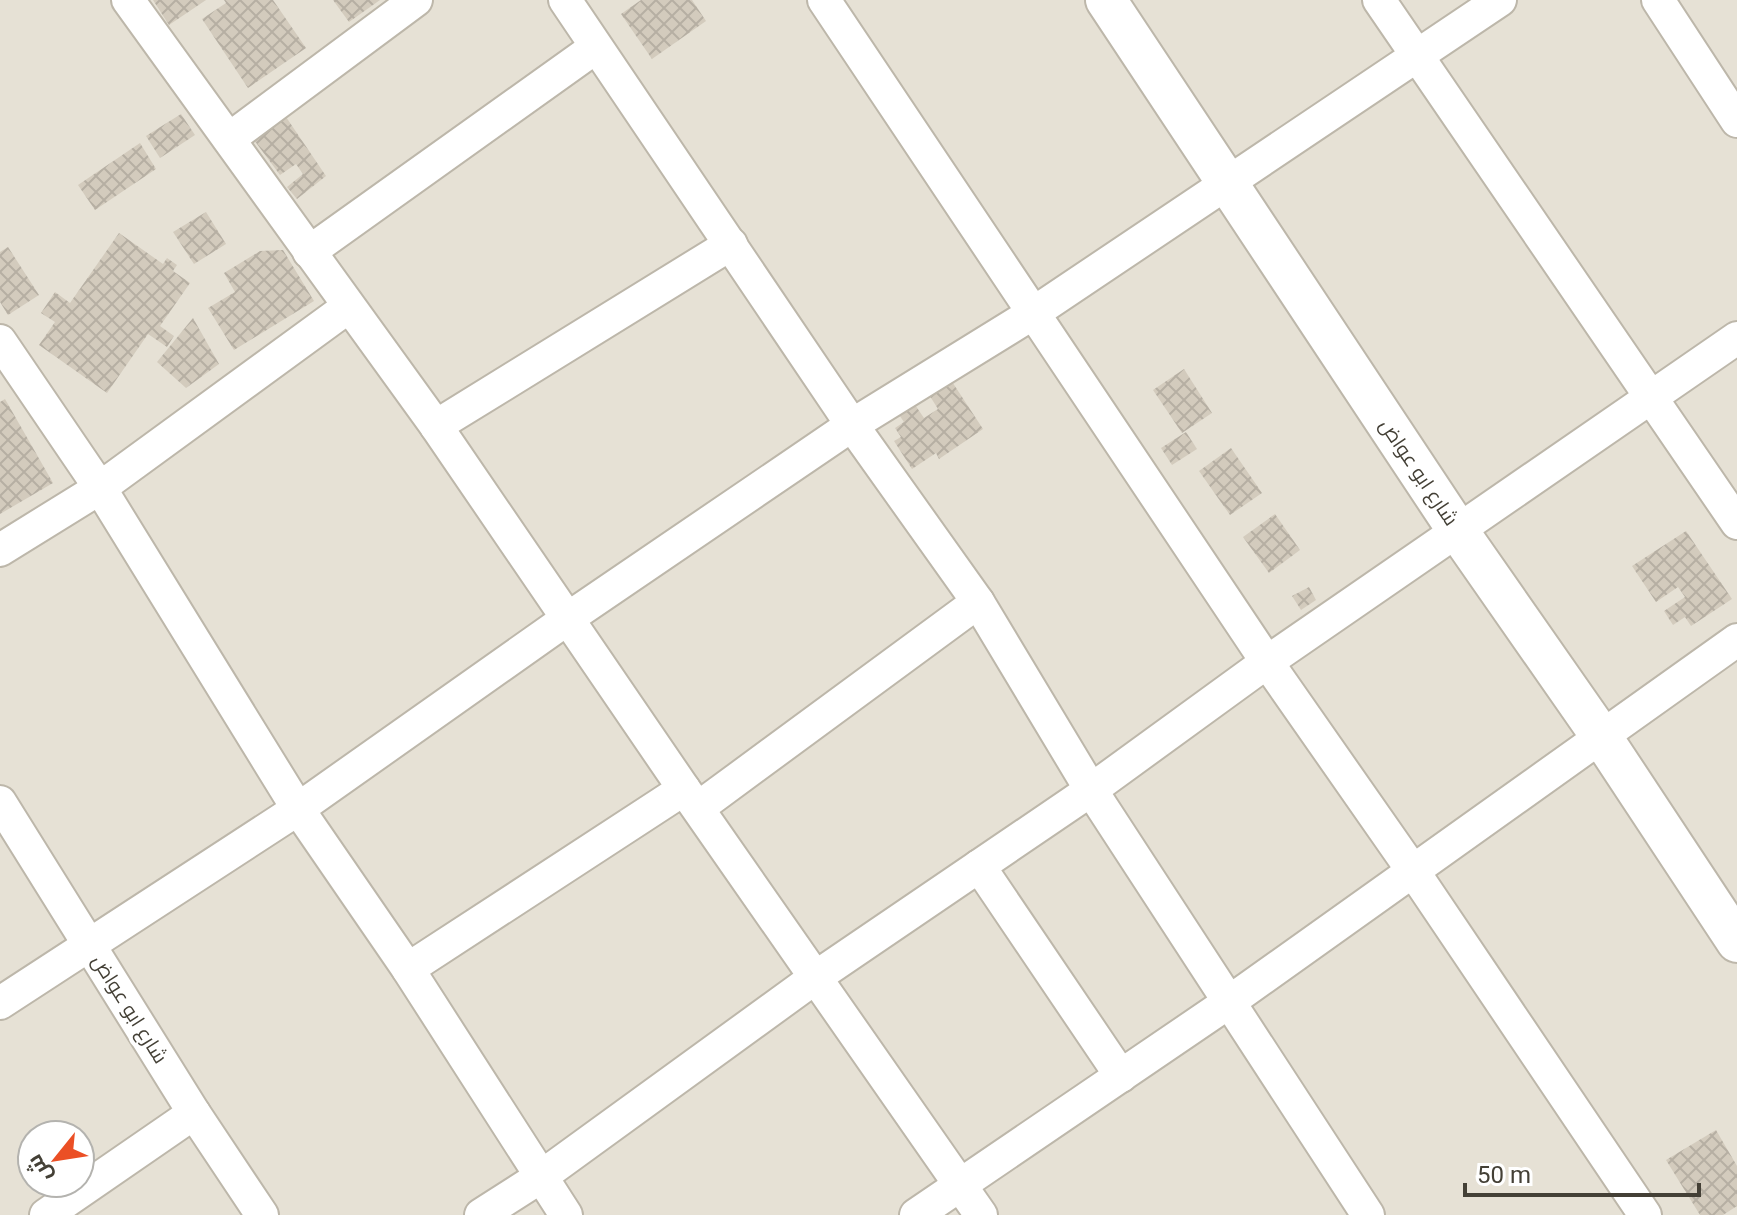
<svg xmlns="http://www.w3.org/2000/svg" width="1737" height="1215" font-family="Roboto,Cairo,sans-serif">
	<defs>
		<pattern id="building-cross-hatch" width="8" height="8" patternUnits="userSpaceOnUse" patternTransform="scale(2)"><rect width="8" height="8" fill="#d3cbbd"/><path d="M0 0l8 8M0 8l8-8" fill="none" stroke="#b6afa3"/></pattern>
	</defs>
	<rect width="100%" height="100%" fill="#f2efe7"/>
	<!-- residential -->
	<path fill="#e6e1d5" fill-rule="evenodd" d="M 0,0 L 1737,0 L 1737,1215 L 0,1215 ZM 32,1135 L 80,1135 L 80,1183 L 32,1183 Z"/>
	<!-- building -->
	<g fill="url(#building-cross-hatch)">
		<polygon points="153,0 206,0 169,25"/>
		<polygon points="224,0 273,0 306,48 248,88 202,19 226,3"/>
		<polygon points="333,0 380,0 349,22"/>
		<polygon points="641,0 692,0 706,21 652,59 621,14"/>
		<polygon points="181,114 195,135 160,158 146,136"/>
		<polygon points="284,114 326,176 297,199 287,187 303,174 296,164 280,175 251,136"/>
		<polygon points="140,143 156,169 95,210 78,185"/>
		<polygon points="206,212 226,244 194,264 173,232"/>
		<polygon points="119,233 163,264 167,258 177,265 173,271 190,283 160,326 174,336 167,347 148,334 107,393 39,345 55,322 41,313 55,292 70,303"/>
		<polygon points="8,247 39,295 8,315 0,302 0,252"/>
		<polygon points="283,250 314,301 234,350 208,308 235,292 224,273 260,251"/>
		<polygon points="193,318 219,364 186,388 157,362"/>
		<polygon points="1184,369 1212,413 1182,433 1153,390"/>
		<polygon points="945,371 983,429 939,459 936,453 912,469 894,441 901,437 895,428 904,422 895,409 911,399 924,418 938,409 923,385"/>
		<polygon points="5,399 53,483 0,514 0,402"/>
		<polygon points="1186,432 1197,449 1172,465 1161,448"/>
		<polygon points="1231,448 1262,493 1230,515 1199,471"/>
		<polygon points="1275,514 1300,550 1269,573 1243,537"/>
		<polygon points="1686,531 1732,599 1691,626 1685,617 1673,625 1664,611 1685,597 1678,587 1656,602 1632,566"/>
		<polygon points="1309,587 1316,600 1301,610 1292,596"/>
		<polygon points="1716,1130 1737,1166 1737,1206 1723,1215 1700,1215 1666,1160"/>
	</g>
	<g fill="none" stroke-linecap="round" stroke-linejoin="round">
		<defs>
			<g id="minor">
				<polyline points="128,0 436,426 684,789 981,1215"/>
				<polyline points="565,0 852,425 978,602 1091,790 1368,1215"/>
				<polyline points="824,0 1267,662 1413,871 1645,1215"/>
				<polyline points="1379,0 1737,523"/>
				<polyline points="1658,0 1737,121"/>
				<polyline points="229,139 416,0"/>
				<polyline points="309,252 596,47"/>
				<polyline points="0,341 100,488 298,809 408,969 566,1215"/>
				<polyline points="436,426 731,244"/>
				<polyline points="0,550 100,488 348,307"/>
				<polyline points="0,802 194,1113 262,1215"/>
				<polyline points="698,808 978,602"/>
				<polyline points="979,866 1121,1076"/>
				<polyline points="408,969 684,789"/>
				<polyline points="0,1003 298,809 567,619 852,425 1035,312 1500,0"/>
				<polyline points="46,1215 194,1113"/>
				<polyline points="481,1215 542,1176 816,977 1091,790 1267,662 1737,338"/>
				<polyline points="916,1215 1229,1002 1737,640"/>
			</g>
			<polyline id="tertiary" points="1106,0 1458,531 1601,736 1737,942"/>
		</defs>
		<!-- minor casing -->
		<use href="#minor" stroke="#bdb7aa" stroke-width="36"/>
		<!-- tertiary casing -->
		<use href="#tertiary" stroke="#bdb7aa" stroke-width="44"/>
		<!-- minor -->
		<use href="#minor" stroke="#fff" stroke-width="32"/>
		<!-- tertiary -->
		<use href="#tertiary" stroke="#fff" stroke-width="40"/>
	</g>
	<g text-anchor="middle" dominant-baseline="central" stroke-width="8" stroke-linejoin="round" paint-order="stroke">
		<!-- street labels -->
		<g font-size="20" fill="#444036" stroke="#fff">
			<text transform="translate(1419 472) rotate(56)">شارع ابو عواض</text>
			<text transform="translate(130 1009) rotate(58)">شارع ابو عواض</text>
		</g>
	</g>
	<!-- north arrow -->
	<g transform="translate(56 1159) rotate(240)"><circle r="38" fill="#ffffff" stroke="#b4b3af" stroke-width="2"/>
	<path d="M0-6L14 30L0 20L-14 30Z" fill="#eb4f25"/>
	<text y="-12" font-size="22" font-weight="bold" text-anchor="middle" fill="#444036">ش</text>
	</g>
	<!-- scale -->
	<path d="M1465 1183v12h234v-12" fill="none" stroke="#444036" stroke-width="4"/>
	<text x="1477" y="1183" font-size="24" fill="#444036" stroke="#ffffff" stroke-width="6" paint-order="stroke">50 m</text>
</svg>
